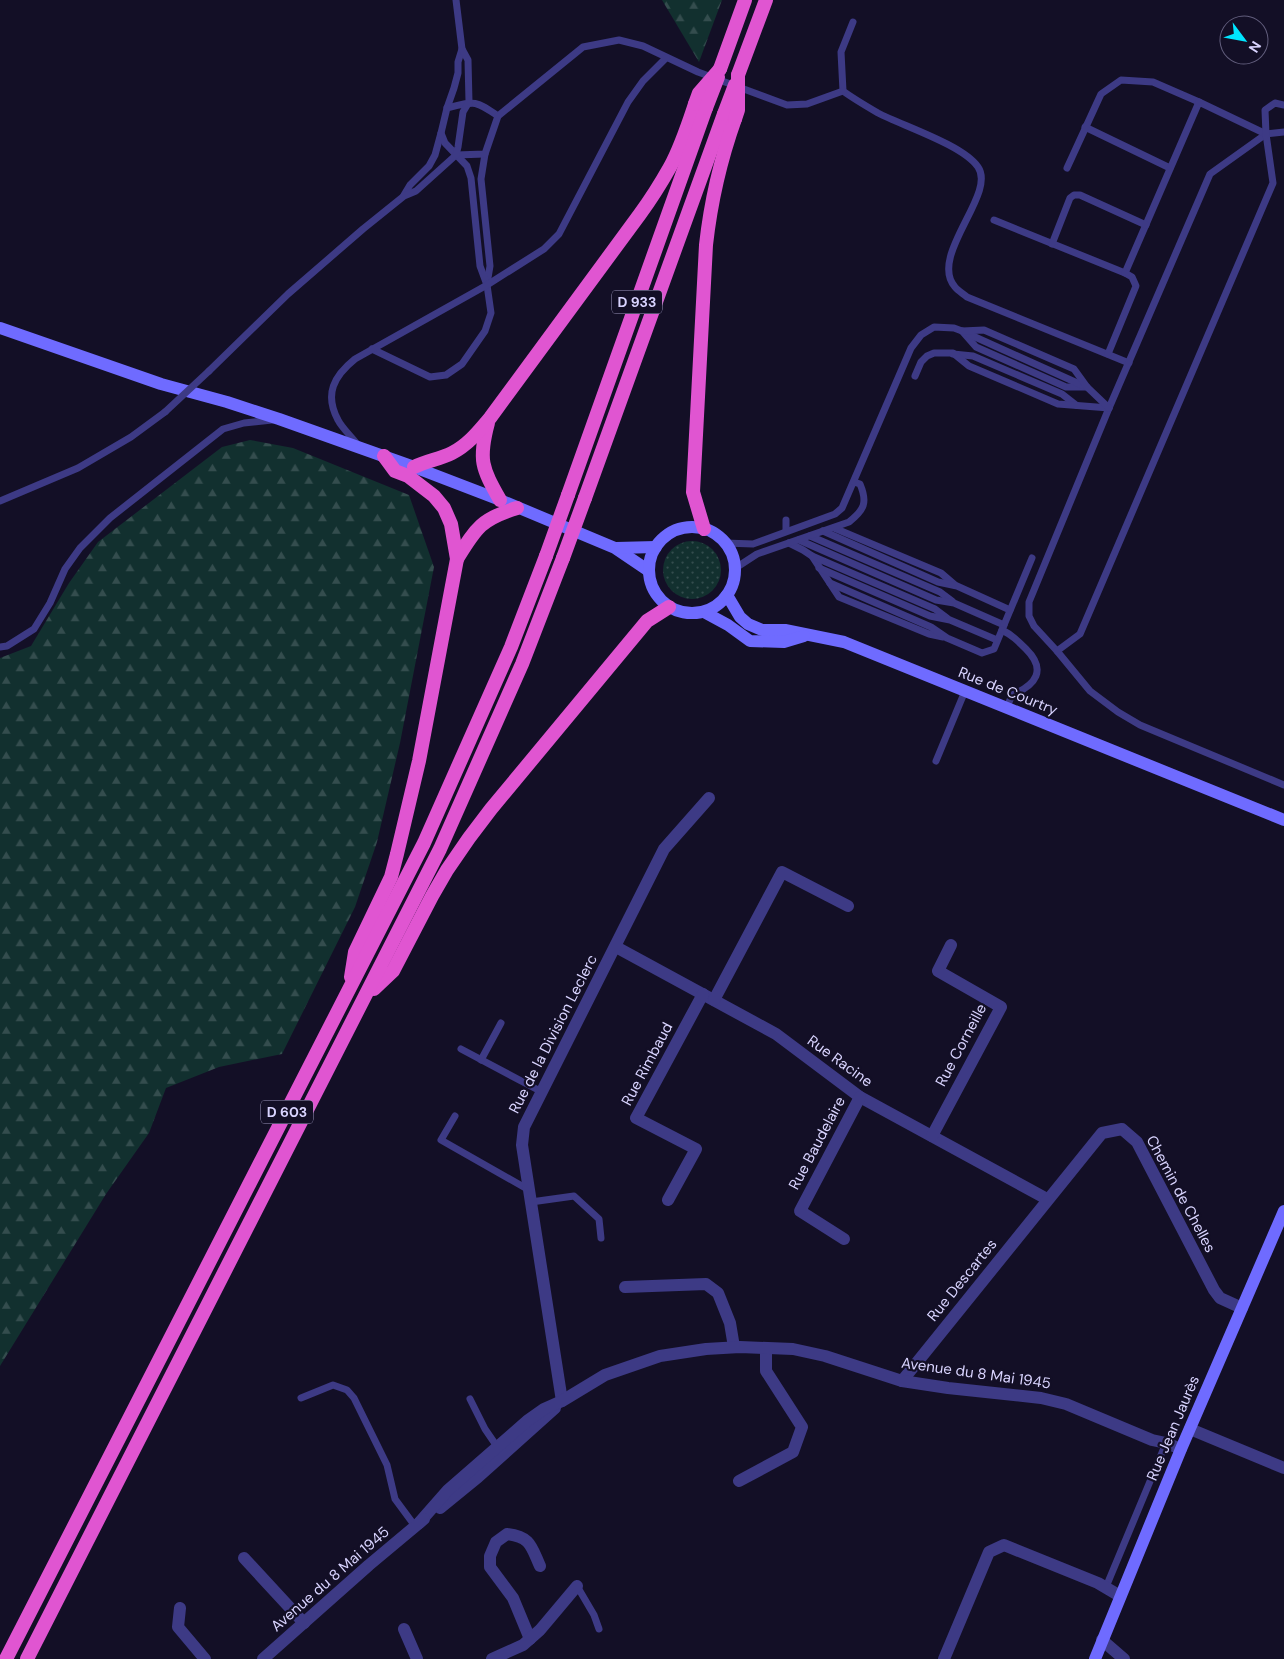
<svg xmlns="http://www.w3.org/2000/svg" width="1284" height="1659" font-family="'DM Sans',sans-serif">
	<defs>
		<pattern id="grass-dots" width="8" height="8" patternUnits="userSpaceOnUse" patternTransform="scale(1.25)"><rect width="8" height="8" fill="#12302f"/><path d="M2 2h.1M6 6h.1" fill="none" stroke="#344d4e" stroke-width="1.8" stroke-linecap="round"/></pattern>
		<pattern id="forest-firs" width="22" height="20" patternUnits="userSpaceOnUse" patternTransform="scale(1.25)"><rect width="22" height="20" fill="#12302f"/><path d="M5 1l3.5 6h-7zM16 11l3.5 6h-7z" fill="#344d4e"/></pattern>
	</defs>
	<rect width="100%" height="100%" fill="#130f26"/>
	<!-- grass -->
	<circle fill="url(#grass-dots)" cx="692" cy="570" r="29"/>
	<!-- forest -->
	<g fill="url(#forest-firs)">
		<polygon points="662,0 722,0 699,62"/>
		<polygon points="250,440 293,448 409,495 434,567 400,743 377,842 355,907 282,1054 219,1067 166,1088 149,1133 106,1194 0,1366 0,658 31,646 69,583 98,542 222,447"/>
	</g>
	<g fill="none" stroke-linecap="round" stroke-linejoin="round">
		<!-- service -->
		<g stroke="#3d3a85" stroke-width="7">
			<path d="M 853,22 L 841,52 L 843,91 C 854,99 866,106 878,113 C 903,126 963,145 978,167 C 997,194 928,256 955,287 C 958,291 964,294 967,297 L 1129,363"/>
			<path d="M 447,108 C 475,101 475,100 498,116"/>
			<polyline points="1085,127 1170,168"/>
			<polyline points="1284,132 1266,134 1210,174 1109,408 1029,602 1029,616 1034,626 1057,651 1090,691 1118,712 1140,725 1284,785"/>
			<polyline points="485,154 481,179 490,266 487,284"/>
			<polyline points="456,155 485,154 498,116 583,47 619,40 643,46 698,72 787,105 807,104 843,91"/>
			<polyline points="1067,168 1101,94 1121,80 1153,82 1199,102"/>
			<polyline points="404,195 410,185 429,166 435,155 441,133"/>
			<polyline points="994,220 1125,273 1199,102 1266,134"/>
			<polyline points="1052,244 1070,198 1074,195 1080,195 1146,225"/>
			<polyline points="962,331 976,347 1066,387 1087,387"/>
			<polyline points="964,332 1084,386"/>
			<polyline points="372,349 430,377 446,375 462,364 485,331 491,313 487,285 480,266 471,178 467,166 445,143 441,133 447,108 454,88 458,73 458,62 462,49"/>
			<polyline points="953,354 973,356 1062,394 1076,405"/>
			<polyline points="1108,354 1136,286 1132,277 1125,273"/>
			<polyline points="209,371 288,294 363,229 404,196 416,191 456,155 458,147 463,112 469,102 468,60 462,49 456,0"/>
			<polyline points="915,376 921,362 927,356 934,353 953,353 969,366 1058,404 1109,408"/>
			<path d="M 357,444 C 351,436 342,428 338,420 C 324,394 334,376 355,359 L 487,285 L 544,249 L 559,234 L 628,102 L 643,81 L 666,58"/>
			<polyline points="0,501 78,468 131,437 165,412"/>
			<polyline points="834,528 941,573 955,585"/>
			<polyline points="786,531 786,520"/>
			<polyline points="823,531 938,582 957,586 1010,610"/>
			<polyline points="810,536 940,592 952,601"/>
			<polyline points="799,540 936,600 954,603 1004,625"/>
			<polyline points="725,543 753,544 835,514 842,508 911,348 921,335 934,327 954,328 962,331 984,330 1074,369 1087,387 1109,408"/>
			<polyline points="789,543 803,550 812,556 839,597 929,634 943,637"/>
			<polyline points="812,556 935,609 947,618"/>
			<polyline points="819,568 930,616 950,620 997,640"/>
			<path d="M 734,569 L 757,554 L 849,522 C 864,510 868,503 860,484 L 854,482"/>
			<polyline points="830,583 931,627 947,638 982,653 994,649 1032,558"/>
			<path d="M 1002,630 C 1012,635 1018,641 1026,649 C 1047,670 1036,685 1012,695 L 1007,707"/>
			<polyline points="0,647 7,646 34,629 50,603 65,569 80,548 110,518 223,429 244,423 272,420"/>
			<polyline points="1057,651 1080,634 1273,183 1266,134 1265,110 1275,103 1284,105"/>
			<polyline points="936,761 965,691"/>
			<polyline points="461,1049 542,1092"/>
			<polyline points="481,1060 501,1023"/>
			<polyline points="455,1116 441,1140 529,1190"/>
			<polyline points="531,1202 574,1196 599,1219 601,1238"/>
			<polyline points="301,1398 333,1385 347,1390 354,1398 387,1465 395,1499 415,1526"/>
			<polyline points="470,1399 485,1429 498,1448"/>
			<polyline points="577,1586 594,1615 599,1629"/>
			<polyline points="1106,1587 1166,1443"/>
		</g>
		<!-- minor -->
		<g stroke="#3d3a85" stroke-width="12">
			<polyline points="616,947 776,1034 860,1097 1047,1199"/>
			<polyline points="714,1000 782,872 848,906"/>
			<polyline points="932,1136 1001,1007 938,971 951,945"/>
			<polyline points="668,1200 696,1149 636,1118 703,994"/>
			<polyline points="844,1239 800,1211 860,1097"/>
			<polyline points="625,1287 706,1284 718,1293 730,1323 734,1347"/>
			<polyline points="902,1381 1102,1133 1122,1129 1137,1142 1214,1290 1220,1298 1242,1308"/>
			<polyline points="562,1401 522,1145 524,1127 664,849 709,798"/>
			<polyline points="739,1481 793,1452 802,1427 766,1371 766,1348"/>
			<polyline points="244,1558 304,1623"/>
			<polyline points="180,1608 178,1627 205,1659"/>
			<polyline points="404,1629 417,1659"/>
			<path d="M 530,1639 L 513,1598 L 490,1567 L 490,1556 L 496,1542 L 507,1534 C 531,1537 531,1546 540,1566"/>
			<polyline points="1102,1640 1124,1659"/>
			<polyline points="492,1659 523,1645 540,1630 577,1586"/>
			<polyline points="944,1659 989,1552 1004,1545 1098,1583 1120,1596"/>
		</g>
		<!-- tertiary -->
		<g stroke="#3d3a85" stroke-width="12">
			<polyline points="1190,1429 1284,1468"/>
			<polyline points="440,1508 478,1477 555,1408"/>
			<polyline points="419,1523 448,1490 527,1421 544,1409 562,1401 605,1375 660,1356 706,1349 740,1347 793,1349 825,1356 902,1381 948,1388 1041,1398 1066,1404 1152,1440 1166,1443 1181,1449"/>
			<polyline points="263,1659 369,1565 424,1519"/>
		</g>
		<!-- secondary -->
		<g stroke="#6f6bff" stroke-width="12">
			<polyline points="0,328 161,384 227,402 279,419 414,467 500,500 615,548 649,571"/>
			<circle cx="692" cy="570" r="43"/>
			<polyline points="616,548 656,547"/>
			<polyline points="727,595 740,617 748,624 762,630 785,630 844,642 1284,820"/>
			<polyline points="704,612 728,625 750,641 784,642 804,636"/>
			<polyline points="1095,1659 1181,1449 1284,1211"/>
		</g>
		<!-- trunk -->
		<g stroke="#e055d1" stroke-width="14">
			<polyline points="720,69 745,0"/>
			<polyline points="738,75 766,0"/>
			<path d="M 488,423 C 478,460 482,468 500,500"/>
			<path d="M 414,467 C 426,461 440,459 452,453 C 468,445 479,431 490,418 L 640,214 C 651,199 661,183 670,167 C 681,147 688,125 695,104"/>
			<polyline points="568,495 706,108"/>
			<polyline points="585,498 724,114"/>
			<path d="M 704,529 L 693,492 L 706,245 C 711,200 720,161 735,119"/>
			<path d="M 457,559 C 476,528 481,519 517,508"/>
			<polyline points="351,977 355,952 391,877 397,854 419,761 457,559 451,524 444,508 434,496 408,476 395,471 384,456"/>
			<polyline points="374,989 393,971 432,896 447,870 469,838 491,809 647,621 669,607"/>
			<polyline points="6,1659 424,843 511,647 546,556"/>
			<polyline points="27,1659 440,849 522,664 563,558"/>
		</g>
		<!-- service-bridge -->
		<polyline stroke="#3d3a85" stroke-width="7" points="165,412 209,371"/>
		<!-- trunk-bridge -->
		<g stroke="#e055d1" stroke-width="14">
			<polyline points="695,104 699,93 720,69"/>
			<polyline points="706,108 718,77"/>
			<polyline points="724,114 735,85"/>
			<polyline points="735,119 738,110 738,75"/>
			<polyline points="546,556 568,495"/>
			<polyline points="563,558 585,498"/>
		</g>
	</g>
	<g text-anchor="middle" dominant-baseline="central" stroke-width="4.5" stroke-linejoin="round" paint-order="stroke">
		<!-- shield labels -->
		<g fill="#130f26" stroke="#9e99be" stroke-width="1">
			<rect x="612" y="290.5" width="50" height="23" rx="4"/>
			<rect x="261" y="1100.5" width="52" height="23" rx="4"/>
		</g>
		<g font-size="14" font-weight="bold" fill="#d9d4ff">
			<text x="637" y="302">D 933</text>
			<text x="287" y="1112">D 603</text>
		</g>
		<!-- street labels -->
		<g font-size="15" fill="#d9d4ff" stroke="#130f26">
			<text transform="translate(1008 691) rotate(22)">Rue de Courtry</text>
			<text transform="translate(553 1034) rotate(-63)">Rue de la Division Leclerc</text>
			<text transform="translate(961 1045) rotate(-62)">Rue Corneille</text>
			<text transform="translate(840 1061) rotate(36)">Rue Racine</text>
			<text transform="translate(647 1064) rotate(-62)">Rue Rimbaud</text>
			<text transform="translate(817 1143) rotate(-62)">Rue Baudelaire</text>
			<text transform="translate(1181 1194) rotate(62)">Chemin de Chelles</text>
			<text transform="translate(962 1280) rotate(-51)">Rue Descartes</text>
			<text transform="translate(976 1373) rotate(8)">Avenue du 8 Mai 1945</text>
			<text transform="translate(1173 1428) rotate(-67)">Rue Jean Jaurès</text>
			<text transform="translate(330 1579) rotate(-41)">Avenue du 8 Mai 1945</text>
		</g>
	</g>
	<!-- north arrow -->
	<g transform="translate(1244 40) rotate(122)"><circle r="24" fill="#130f26" stroke="#625e7d"/>
	<path d="M0-4L9 19L0 12L-9 19Z" fill="#00e5ff"/>
	<text y="-8" font-size="14" font-weight="bold" text-anchor="middle" fill="#d9d4ff">N</text>
	</g>
</svg>
